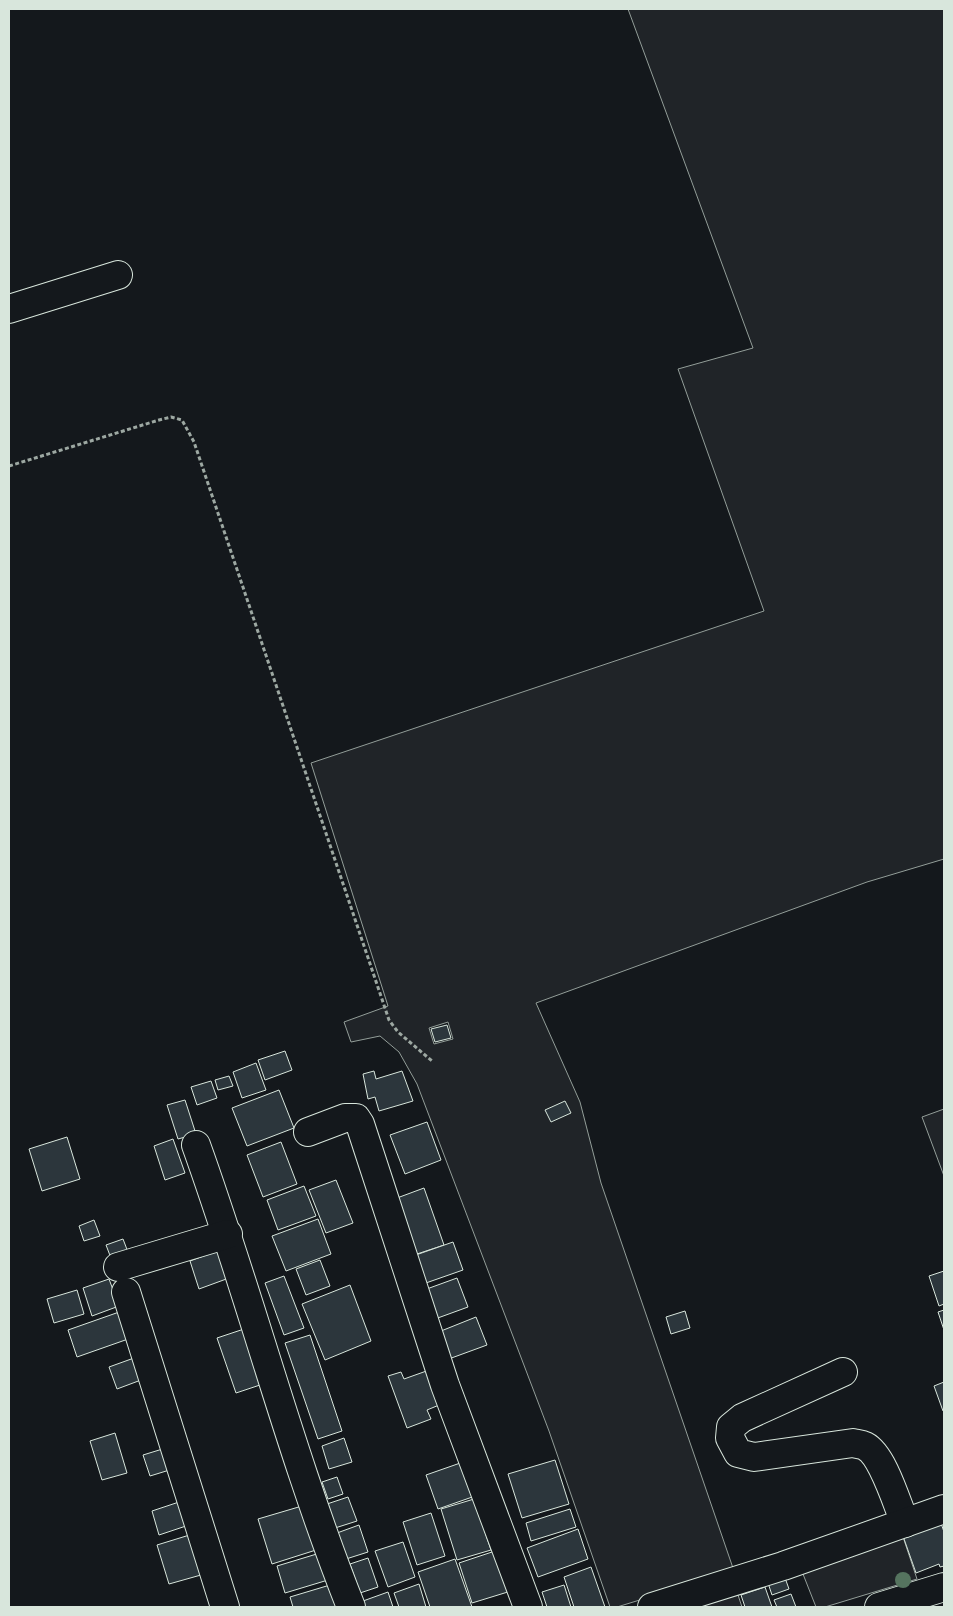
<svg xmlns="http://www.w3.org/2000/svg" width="953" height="1616" font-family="Mulish,sans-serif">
	<rect width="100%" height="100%" fill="#14181c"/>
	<!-- green -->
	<g fill="#202428" stroke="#939e99" fill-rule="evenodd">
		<path d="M 628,9 L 944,9 L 944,859 L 867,882 L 536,1003 L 580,1102 L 601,1183 L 734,1571 L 617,1607 L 610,1607 L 549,1431 L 417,1084 L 399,1052 L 380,1036 L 351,1042 L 344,1022 L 388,1006 L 311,763 L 764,611 L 678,369 L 753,348 ZM 448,1022 L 453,1039 L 434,1044 L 429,1028 Z"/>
		<polygon points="944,1109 944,1176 922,1117"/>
		<polygon points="902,1534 917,1579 825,1607 816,1607 801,1569"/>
		<polygon points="736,1589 742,1607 686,1607"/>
	</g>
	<!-- building -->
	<g fill="#2c363c" stroke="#d8e6dc">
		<polygon points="447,1025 451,1038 435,1042 431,1029"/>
		<polygon points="285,1051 292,1070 265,1080 258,1060"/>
		<polygon points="256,1063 266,1090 242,1098 233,1072"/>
		<polygon points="374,1071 376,1079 402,1071 413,1101 379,1111 375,1097 368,1099 363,1074"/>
		<polygon points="229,1076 233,1086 218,1090 215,1080"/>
		<polygon points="211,1081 217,1098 197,1105 191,1087"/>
		<polygon points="279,1090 294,1128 247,1146 232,1108"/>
		<polygon points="185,1100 196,1134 178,1139 167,1105"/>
		<polygon points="565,1101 571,1113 551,1122 545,1110"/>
		<polygon points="427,1122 441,1160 405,1174 390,1135"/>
		<polygon points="67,1137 80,1179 42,1191 29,1149"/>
		<polygon points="173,1139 185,1173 165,1180 154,1146"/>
		<polygon points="281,1142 297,1184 263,1197 247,1155"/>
		<polygon points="336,1180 353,1223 326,1233 309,1190"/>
		<polygon points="304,1186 316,1216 278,1230 267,1200"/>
		<polygon points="424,1188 444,1245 417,1254 397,1198"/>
		<polygon points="318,1219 331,1254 286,1271 272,1236"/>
		<polygon points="94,1220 100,1236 84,1241 79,1226"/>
		<polygon points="123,1239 131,1260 114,1266 106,1245"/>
		<polygon points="453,1242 463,1270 423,1284 413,1256"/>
		<polygon points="220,1250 229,1278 199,1289 190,1261"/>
		<polygon points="320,1260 330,1286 306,1295 296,1269"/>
		<polygon points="944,1271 944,1304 939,1306 929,1276"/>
		<polygon points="284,1276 304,1328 284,1335 265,1283"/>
		<polygon points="457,1278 468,1307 435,1319 424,1290"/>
		<polygon points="109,1279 119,1306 92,1316 83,1288"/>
		<polygon points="350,1285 371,1341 325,1360 302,1304"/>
		<polygon points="77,1290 84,1314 54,1323 47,1299"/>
		<polygon points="944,1310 944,1330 938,1312"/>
		<polygon points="122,1311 131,1338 77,1357 68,1330"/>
		<polygon points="685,1311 690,1328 671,1334 666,1317"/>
		<polygon points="476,1317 487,1345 446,1360 436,1333"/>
		<polygon points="250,1327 269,1382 236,1393 217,1338"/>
		<polygon points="310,1335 342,1431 318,1439 285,1343"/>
		<polygon points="134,1358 141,1380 117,1389 109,1367"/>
		<polygon points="432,1369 444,1403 427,1410 431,1419 407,1428 388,1376 401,1372 404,1379"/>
		<polygon points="944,1382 944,1410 943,1411 934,1386"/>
		<polygon points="115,1433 127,1473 102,1480 90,1441"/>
		<polygon points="344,1438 352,1462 329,1469 322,1446"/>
		<polygon points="169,1447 176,1468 150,1476 143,1455"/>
		<polygon points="555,1460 569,1504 522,1518 508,1474"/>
		<polygon points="466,1461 478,1495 438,1509 426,1475"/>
		<polygon points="337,1477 343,1494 328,1499 322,1482"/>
		<polygon points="348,1497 357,1521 335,1528 327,1504"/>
		<polygon points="474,1499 491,1550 457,1560 441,1509"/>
		<polygon points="182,1501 189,1525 159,1535 152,1511"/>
		<polygon points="302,1506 316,1550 272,1564 258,1519"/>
		<polygon points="570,1509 576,1527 531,1541 526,1523"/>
		<polygon points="431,1513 445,1556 417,1565 403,1522"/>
		<polygon points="941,1523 944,1532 944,1566 940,1567 939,1564 916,1573 903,1536"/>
		<polygon points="359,1525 368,1552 346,1559 337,1533"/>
		<polygon points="578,1529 588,1559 538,1577 527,1548"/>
		<polygon points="196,1533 208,1573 169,1584 157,1545"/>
		<polygon points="403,1542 415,1577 388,1587 375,1551"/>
		<polygon points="498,1550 511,1591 472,1603 459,1563"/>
		<polygon points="320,1553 328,1580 285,1593 277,1566"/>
		<polygon points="368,1558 378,1587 360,1593 350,1564"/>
		<polygon points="455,1559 472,1607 430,1607 418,1572"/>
		<polygon points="591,1567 605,1607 574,1607 564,1577"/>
		<polygon points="784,1575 789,1589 772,1595 767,1580"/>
		<polygon points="419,1584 426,1607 399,1607 394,1593"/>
		<polygon points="330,1585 337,1607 293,1607 290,1597"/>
		<polygon points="564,1585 571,1607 547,1607 542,1592"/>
		<polygon points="765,1587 772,1607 745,1607 741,1595"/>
		<polygon points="388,1592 393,1607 365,1607 363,1601"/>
		<polygon points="791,1594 796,1607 777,1607 774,1600"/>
	</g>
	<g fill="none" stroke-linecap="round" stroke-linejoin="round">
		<defs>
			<g id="minor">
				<polyline points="9,309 118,275"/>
				<polyline points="308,1132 345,1118 356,1118 360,1124 445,1385 528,1607"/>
				<path d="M 196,1145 C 251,1298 291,1456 351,1607"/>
				<polyline points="118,1267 228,1234"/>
				<polyline points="126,1292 225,1607"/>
				<path d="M 843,1372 L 742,1418 L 731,1427 L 730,1438 L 738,1453 L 754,1457 L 853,1443 C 856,1444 861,1444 865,1446 C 883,1455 897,1504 905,1523"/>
				<polyline points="652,1607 783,1566 944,1509"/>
				<polyline points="879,1607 944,1587"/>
			</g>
		</defs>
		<!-- minor casing -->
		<use href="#minor" stroke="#d8e6dc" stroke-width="30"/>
		<!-- path -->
		<polyline stroke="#9da8a2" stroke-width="3" stroke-dasharray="4 2.5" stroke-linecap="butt" points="9,466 159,420 171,417 182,420 194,442 389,1020 398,1032 432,1061"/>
		<!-- minor -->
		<use href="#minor" stroke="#14181c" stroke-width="28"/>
	</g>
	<!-- trees -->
	<circle fill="#55745f" cx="903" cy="1580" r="8"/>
	<!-- border -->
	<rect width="953" height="1616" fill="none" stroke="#d8e6dc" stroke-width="20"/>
</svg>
